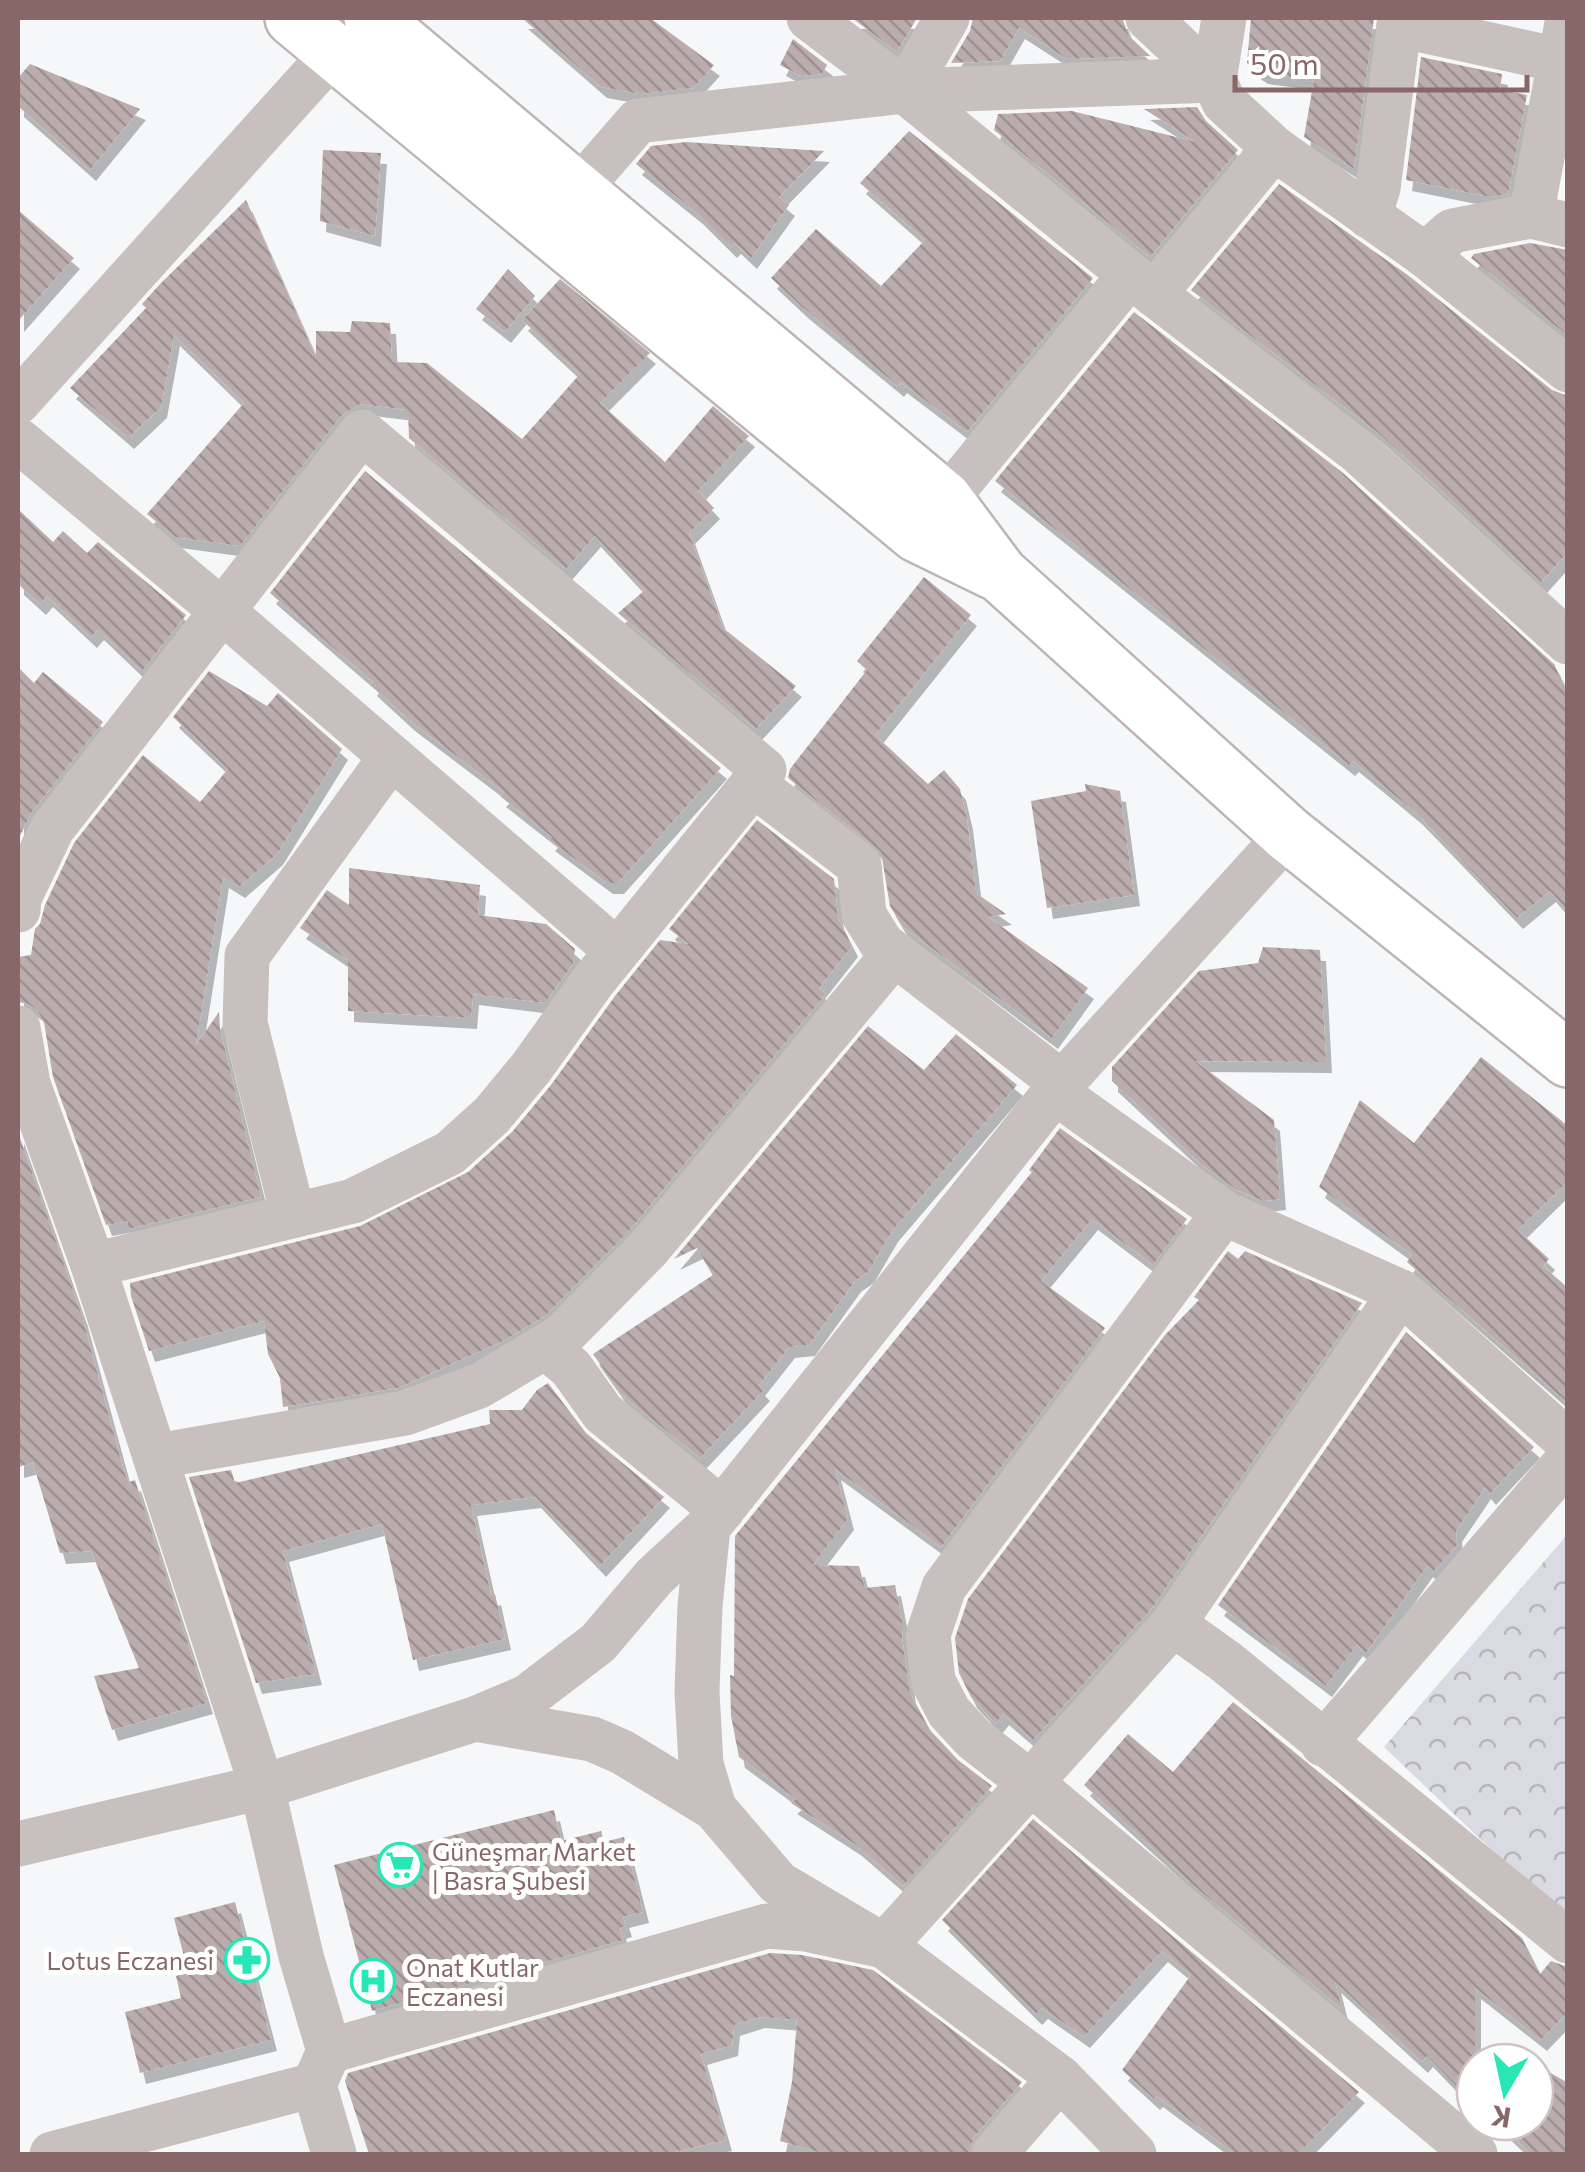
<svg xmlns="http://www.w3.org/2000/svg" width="1585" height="2172" font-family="Commissioner,sans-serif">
	<defs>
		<pattern id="park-crowns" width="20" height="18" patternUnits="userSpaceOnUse" patternTransform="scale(2.5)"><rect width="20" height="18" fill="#dadae3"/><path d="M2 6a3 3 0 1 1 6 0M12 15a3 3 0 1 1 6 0" fill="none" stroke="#b7b5bc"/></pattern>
		<pattern id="building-back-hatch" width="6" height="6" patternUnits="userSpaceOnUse" patternTransform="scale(2.5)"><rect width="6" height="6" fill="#bbacad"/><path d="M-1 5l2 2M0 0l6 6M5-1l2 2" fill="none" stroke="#9e9091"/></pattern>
		<filter id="shadow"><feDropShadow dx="6" dy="11" stdDeviation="0" flood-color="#0004"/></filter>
	</defs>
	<rect width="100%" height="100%" fill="#f6f7f9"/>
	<!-- park -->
	<polygon fill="url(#park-crowns)" points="1567,1535 1567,1922 1384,1747"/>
	<!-- building -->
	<g fill="url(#building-back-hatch)" filter="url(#shadow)">
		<polygon points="522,18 650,18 714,65 693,88 640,94 601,87"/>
		<polygon points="852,18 917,18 897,52"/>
		<polygon points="973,18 1122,18 1129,36 1150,56 1067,59 1019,28 1000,61 951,63 970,31"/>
		<polygon points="1251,18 1374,18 1354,169 1304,137 1314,80 1262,73 1247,63"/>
		<polygon points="793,39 827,65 822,74 801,76 780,65"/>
		<polygon points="1421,57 1502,74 1500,90 1527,95 1508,194 1490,197 1406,180"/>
		<polygon points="30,64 140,109 90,170 18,106 18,78"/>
		<polygon points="1197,107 1206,121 1238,150 1150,257 994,130 998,114 1072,111 1196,142 1144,109"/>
		<polygon points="909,131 1093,278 967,432 901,382 898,386 802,307 771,278 816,229 881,286 925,240 860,183"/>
		<polygon points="686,142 776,148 824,151 779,197 789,205 751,258 735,243 731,247 698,214 636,164 651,146"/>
		<polygon points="323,150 381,153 375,236 320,221"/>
		<polygon points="1279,184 1409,276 1552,390 1568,396 1568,552 1541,582 1378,433 1191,290"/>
		<polygon points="246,200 316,357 316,331 350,332 352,321 390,323 392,362 427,363 522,439 580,374 522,320 560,279 650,353 600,403 665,462 713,406 749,436 698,491 714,508 689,533 723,628 796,686 756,729 618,613 645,590 595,536 566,569 409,438 408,410 360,404 342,415 240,546 175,537 147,514 244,403 174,335 161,407 128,438 70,388 146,308 142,304 161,283"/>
		<polygon points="18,210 74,258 18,321"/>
		<polygon points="1530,243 1568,250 1568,336 1471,258 1474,254"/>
		<polygon points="508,269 535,296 505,332 476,309"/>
		<polygon points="1134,312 1343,473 1554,664 1568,693 1568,912 1550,891 1517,918 1417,814 1353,761 1349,765 995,481"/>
		<polygon points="365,471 721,768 618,883 607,883 549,840 552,837 500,796 504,792 409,720 371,685 373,682 270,593"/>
		<polygon points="18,509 53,542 63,531 87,553 98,542 186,615 142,671 98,629 91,637 47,596 40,604 18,584"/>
		<polygon points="924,577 971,615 875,735 928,784 944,770 960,789 967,819 976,893 1006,914 988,917 1088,988 1052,1038 902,926 890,906 881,852 788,778 790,769 867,670 857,661"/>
		<polygon points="18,667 34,683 43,672 103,722 31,813 18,840"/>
		<polygon points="209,671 267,706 278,693 342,749 277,854 239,887 223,877 196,1045 219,1012 220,1029 261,1197 128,1229 128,1221 106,1225 53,1077 44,1022 37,1010 28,1004 18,1002 18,957 31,955 35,929 40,924 45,905 74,843 143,755 200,802 228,769 173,717"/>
		<polygon points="1085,784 1120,791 1134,895 1047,908 1031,801 1086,791"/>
		<polygon points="757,820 834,879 838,918 852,946 819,988 826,994 628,1232 545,1316 503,1341 398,1388 283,1407 280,1378 268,1354 264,1321 149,1351 131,1296 130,1283 360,1226 468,1172 512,1132 551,1085 615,996 660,940 689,944 669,929"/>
		<polygon points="349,868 480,885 478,915 546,924 575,949 573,964 545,1003 473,994 471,1018 348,1011 348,960 300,928 327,890 349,905"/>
		<polygon points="1263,947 1320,950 1326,1062 1195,1061 1274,1120 1280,1199 1263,1201 1237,1190 1203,1166 1112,1081 1112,1067 1199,971 1258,963"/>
		<polygon points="868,1026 924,1070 956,1034 1017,1085 892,1231 868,1272 855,1281 809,1345 789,1347 759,1385 764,1390 700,1458 622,1395 593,1354 713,1275 697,1248 674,1259"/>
		<polygon points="1481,1057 1568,1126 1568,1181 1518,1230 1549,1259 1543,1266 1568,1288 1568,1403 1407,1262 1412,1255 1319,1187 1360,1100 1414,1143"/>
		<polygon points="1060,1128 1187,1219 1153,1265 1092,1219 1041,1281 1105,1328 941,1547 835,1469 848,1519 813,1565 859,1566 865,1588 895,1585 903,1626 902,1638 910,1693 930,1730 958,1760 992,1786 903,1886 856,1845 791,1803 796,1799 739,1757 731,1716 730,1675 734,1676 735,1536 1032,1172 1029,1170"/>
		<polygon points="18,1132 82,1316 125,1475 129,1482 135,1480 207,1703 112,1730 94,1676 139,1668 91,1551 60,1553 33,1463 18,1467"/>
		<polygon points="1228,1251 1238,1259 1245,1251 1362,1303 1152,1608 1033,1740 1003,1714 996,1723 992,1720 971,1697 959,1673 955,1638 968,1599 1165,1335 1199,1300 1194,1297"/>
		<polygon points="1406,1332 1534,1447 1490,1494 1485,1488 1456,1531 1457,1545 1433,1572 1427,1566 1366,1653 1357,1645 1326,1686 1218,1605"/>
		<polygon points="548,1383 586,1433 664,1497 600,1566 535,1497 471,1505 491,1595 495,1594 505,1639 413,1660 382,1524 283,1551 316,1674 256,1683 189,1477 231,1470 235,1483 490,1424 489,1410 522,1410 537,1390"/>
		<polygon points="1233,1702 1522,1938 1540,1974 1551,1961 1568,1967 1568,2012 1541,2040 1475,1988 1475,2106 1427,2056 1422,2062 1335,1982 1342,2009 1193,1885 1084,1785 1128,1734 1173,1772"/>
		<polygon points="554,1810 561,1841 601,1831 604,1842 624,1837 643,1912 623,1917 626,1926 620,1928 623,1940 372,2011 334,1865"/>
		<polygon points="1033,1819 1359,2092 1298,2154 1235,2154 1157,2096 1154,2099 1122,2070 1191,1975 1162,1951 1084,2037 1042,2008 1036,2014 942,1920"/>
		<polygon points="235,1902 271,2040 140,2073 125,2012 181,1998 176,1976 188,1972 174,1918"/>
		<polygon points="770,1953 802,1955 873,1970 1022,2082 974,2137 968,2154 825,2154 780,2141 792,2082 797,2020 759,2017 734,2025 732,2045 701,2054 726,2140 665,2154 369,2154 345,2081 348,2073"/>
		<polygon points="1535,2064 1568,2083 1568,2154 1531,2154 1497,2122 1535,2122"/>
	</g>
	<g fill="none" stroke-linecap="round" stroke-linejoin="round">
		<defs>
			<g id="secondary">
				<polyline points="293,18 917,534 993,571"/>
				<polyline points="372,18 944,499 1000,574 1288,834 1568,1059"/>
			</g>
		</defs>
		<!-- secondary casing -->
		<use href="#secondary" stroke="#bfb4b4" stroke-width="60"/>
		<!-- street -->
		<g stroke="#c8bfbf" stroke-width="45">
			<polyline points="809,18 905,91 1154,294 1360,453 1568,642"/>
			<polyline points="1148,18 1214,80"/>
			<polyline points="1224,18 1214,80 1224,102 1274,148 1425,255 1568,370"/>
			<polyline points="1399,25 1568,62"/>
			<polyline points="905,91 947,18"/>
			<polyline points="577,191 638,121 905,91 1214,80"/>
			<polyline points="1369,216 1378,188 1400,18"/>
			<polyline points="1531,216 1568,18"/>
			<polyline points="1425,255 1452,231 1531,216 1568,225"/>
			<polyline points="1154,294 1274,148"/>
			<polyline points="18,402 333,53"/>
			<polyline points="18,440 221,610 617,951"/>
			<polyline points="925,525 1130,275"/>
			<polyline points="18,910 19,898 52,829 362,432 764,770 753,784 859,865 864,915 882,944 1062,1083"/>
			<polyline points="18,1028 28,1084 93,1265 262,1787 301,1956 329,2051 314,2085 334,2154"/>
			<polyline points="1055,1092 1224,1213 1401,1292 1568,1442"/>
			<polyline points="1224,1213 944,1587 928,1635 933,1681 949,1712 974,1739 1032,1784 1475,2154"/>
			<polyline points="293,1215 245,1023 247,956 391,757"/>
			<polyline points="93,1265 353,1201 450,1153 492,1115 531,1068 594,980 753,784"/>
			<polyline points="546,1347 571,1368 603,1413 722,1510"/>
			<polyline points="157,1456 405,1413 479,1386 561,1337 647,1250 894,954"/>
			<polyline points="1173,1624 1225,1661 1568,1941"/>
			<polyline points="475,1719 592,1739 622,1752 714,1808"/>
			<polyline points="1323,1744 1568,1460"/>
			<polyline points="18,1844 262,1787 475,1719 527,1697 598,1643 654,1577 708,1527"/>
			<polyline points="329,2051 767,1926 806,1929 884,1946 1173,1624 1401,1292"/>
			<polyline points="52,2154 314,2085"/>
			<polyline points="994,2154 1060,2078"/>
			<polyline points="1134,2154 1060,2078 884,1946 778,1883 714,1808 701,1764 697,1692 700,1606 708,1527 1062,1083 1288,834"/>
		</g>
		<!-- secondary -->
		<use href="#secondary" stroke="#fff" stroke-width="55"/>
	</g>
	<!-- icons -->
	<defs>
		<symbol id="supermarket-ring" viewBox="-11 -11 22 22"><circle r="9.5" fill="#fff" stroke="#27e8b5" stroke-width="1.5"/><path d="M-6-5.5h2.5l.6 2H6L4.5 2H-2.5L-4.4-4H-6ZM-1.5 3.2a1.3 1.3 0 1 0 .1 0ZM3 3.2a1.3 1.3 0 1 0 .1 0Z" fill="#27e8b5"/></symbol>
		<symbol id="pharmacy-ring" viewBox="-11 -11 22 22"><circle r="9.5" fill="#fff" stroke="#27e8b5" stroke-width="1.5"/><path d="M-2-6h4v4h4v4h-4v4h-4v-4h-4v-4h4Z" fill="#27e8b5"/></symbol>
		<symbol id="hospital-ring" viewBox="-11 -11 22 22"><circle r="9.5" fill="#fff" stroke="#27e8b5" stroke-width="1.5"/><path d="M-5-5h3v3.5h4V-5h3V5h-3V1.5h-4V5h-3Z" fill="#27e8b5"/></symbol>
	</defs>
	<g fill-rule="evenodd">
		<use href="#supermarket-ring" x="375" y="1840" width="50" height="50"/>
		<use href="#pharmacy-ring" x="222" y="1935" width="50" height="50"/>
		<use href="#hospital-ring" x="348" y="1956" width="50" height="50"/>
	</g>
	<g text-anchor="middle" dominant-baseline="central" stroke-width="10" stroke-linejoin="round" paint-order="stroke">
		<!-- poi labels -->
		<g font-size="25" fill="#886768" stroke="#fff" text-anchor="start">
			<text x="432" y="1851">Güneşmar Market<tspan x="432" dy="29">| Basra Şubesi</tspan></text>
			<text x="214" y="1960" text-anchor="end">Lotus Eczanesi</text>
			<text x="406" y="1967">Onat Kutlar<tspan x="406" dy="29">Eczanesi</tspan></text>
		</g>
	</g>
	<!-- border -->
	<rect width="1585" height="2172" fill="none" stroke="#886768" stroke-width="40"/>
	<!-- north arrow -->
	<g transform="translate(1505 2092) rotate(189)"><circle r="48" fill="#ffffff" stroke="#cfc2c3" stroke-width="2.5"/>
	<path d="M0-8L18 38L0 25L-18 38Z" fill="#27e8b5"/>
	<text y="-15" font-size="28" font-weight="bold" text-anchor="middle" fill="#886768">K</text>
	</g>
	<!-- scale -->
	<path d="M1235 75v15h292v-15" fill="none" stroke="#886768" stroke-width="5"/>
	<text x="1250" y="75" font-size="30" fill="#886768" stroke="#ffffff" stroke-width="8" paint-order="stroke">50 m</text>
</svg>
